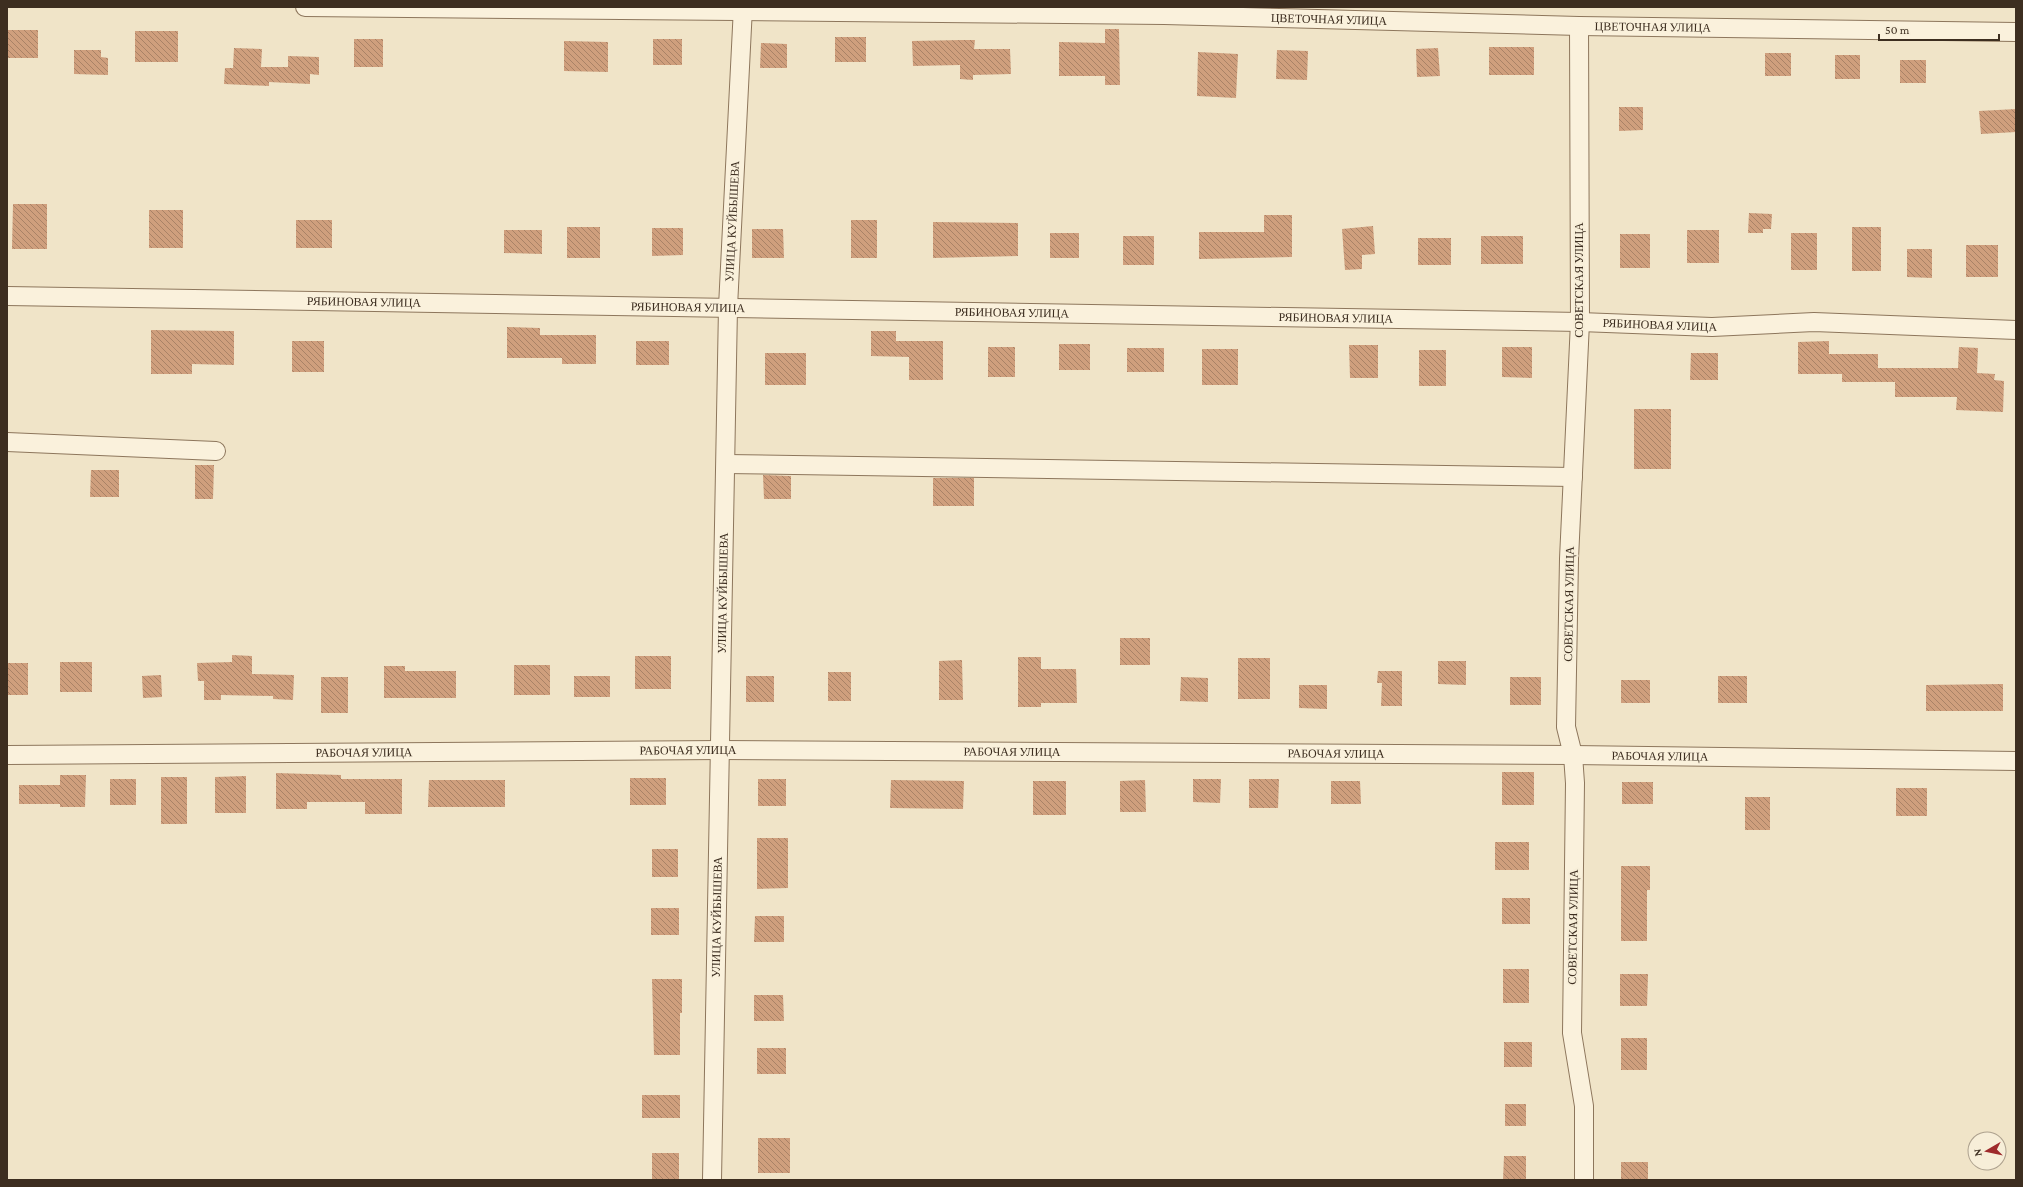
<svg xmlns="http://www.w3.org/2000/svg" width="2023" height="1187" font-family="'Crimson Pro',serif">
	<defs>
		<pattern id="building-back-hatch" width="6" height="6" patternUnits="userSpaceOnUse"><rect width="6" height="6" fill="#cf9f7d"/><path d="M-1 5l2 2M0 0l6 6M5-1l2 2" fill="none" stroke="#a98266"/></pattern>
	</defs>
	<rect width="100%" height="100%" fill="#f0e4c8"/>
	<!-- building -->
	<g fill="url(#building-back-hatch)">
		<polygon points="1105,29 1119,29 1120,85 1105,85 1105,76 1059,76 1059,42 1105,43"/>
		<rect x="7" y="30" width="31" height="28"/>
		<rect x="135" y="31" width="43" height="31"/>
		<rect x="835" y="37" width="31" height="25"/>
		<rect x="354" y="39" width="29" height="28"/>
		<rect x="653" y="39" width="29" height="26"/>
		<polygon points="961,40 975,40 974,49 1010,49 1011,74 973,75 973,80 960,79 960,65 913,66 912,41"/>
		<polygon points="564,41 608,42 608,72 564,71"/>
		<polygon points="761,43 787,44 787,68 760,68"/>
		<rect x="1489" y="47" width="45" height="28"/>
		<polygon points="234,48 262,49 261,67 288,67 288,56 319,57 319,75 310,74 310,84 269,82 269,86 224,84 225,68 233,68"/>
		<polygon points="1438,48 1440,76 1417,77 1416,49"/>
		<polygon points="74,50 101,50 101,57 108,58 108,75 74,74"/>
		<polygon points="1277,50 1308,51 1307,80 1276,79"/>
		<polygon points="1198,52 1238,54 1236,98 1197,96"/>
		<rect x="1765" y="53" width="26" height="23"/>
		<rect x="1835" y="55" width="25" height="24"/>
		<rect x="1900" y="60" width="26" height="23"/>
		<polygon points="1619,107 1643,107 1643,130 1619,131"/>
		<polygon points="2016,109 2016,132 1981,134 1979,111"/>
		<polygon points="13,204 47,204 47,249 12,249"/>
		<rect x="149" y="210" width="34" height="38"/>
		<polygon points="1749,213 1772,214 1771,229 1763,229 1763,233 1748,233"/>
		<polygon points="1264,215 1292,215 1292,257 1199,259 1199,232 1264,232"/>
		<rect x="296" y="220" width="36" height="28"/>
		<rect x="851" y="220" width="26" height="38"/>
		<polygon points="933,222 1018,223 1018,256 933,258"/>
		<polygon points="1373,226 1375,254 1362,255 1362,269 1345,270 1342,229"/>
		<rect x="567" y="227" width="33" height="31"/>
		<rect x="1852" y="227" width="29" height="44"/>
		<polygon points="652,228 683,228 683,255 652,256"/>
		<polygon points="752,229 783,229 784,258 752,258"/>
		<polygon points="504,230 542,230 542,254 504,253"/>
		<rect x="1687" y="230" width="32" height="33"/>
		<rect x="1050" y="233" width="29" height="25"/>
		<rect x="1791" y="233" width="26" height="37"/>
		<rect x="1620" y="234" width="30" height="34"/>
		<rect x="1123" y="236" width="31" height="29"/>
		<rect x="1481" y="236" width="42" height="28"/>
		<rect x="1418" y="238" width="33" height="27"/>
		<rect x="1966" y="245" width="32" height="32"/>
		<polygon points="1907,249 1932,249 1932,278 1907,277"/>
		<polygon points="507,327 540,328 540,335 596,335 596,364 562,364 562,358 507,358"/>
		<polygon points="151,330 234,331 234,365 192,364 192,374 151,374"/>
		<polygon points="871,331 896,331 896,341 943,341 943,380 909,380 909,357 871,356"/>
		<rect x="292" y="341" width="32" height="31"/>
		<rect x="636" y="341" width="33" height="24"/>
		<polygon points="1829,341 1829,354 1878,354 1878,368 1958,368 1959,347 1978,348 1977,373 1995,374 1994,380 2004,381 2003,412 1956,410 1957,397 1895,397 1895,382 1842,382 1842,374 1798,374 1798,342"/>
		<rect x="1059" y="344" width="31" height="26"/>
		<polygon points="1349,345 1378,345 1378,378 1350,378"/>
		<rect x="988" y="347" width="27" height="30"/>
		<polygon points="1502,347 1532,347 1532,378 1502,377"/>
		<rect x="1127" y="348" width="37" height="24"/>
		<rect x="1202" y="349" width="36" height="36"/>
		<rect x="1419" y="350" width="27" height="36"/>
		<rect x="765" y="353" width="41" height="32"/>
		<polygon points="1691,353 1718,353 1718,380 1690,380"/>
		<rect x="1634" y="409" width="37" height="60"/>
		<polygon points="195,465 214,465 213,499 195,499"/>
		<polygon points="91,470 119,470 119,497 90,497"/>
		<polygon points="763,475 791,476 791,499 764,499"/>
		<rect x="933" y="478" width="41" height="28"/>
		<rect x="1120" y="638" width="30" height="27"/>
		<polygon points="232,655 252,656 252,674 294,675 293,700 273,699 273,696 221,695 221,700 204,700 204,681 198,681 197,663 232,662"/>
		<rect x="635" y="656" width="36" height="33"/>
		<polygon points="1018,657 1041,657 1041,669 1076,669 1077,703 1041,703 1041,707 1018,707"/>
		<rect x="1238" y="658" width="32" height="41"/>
		<polygon points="962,660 963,700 939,700 939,661"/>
		<polygon points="1438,661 1466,661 1466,685 1438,684"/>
		<rect x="60" y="662" width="32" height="30"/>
		<rect x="7" y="663" width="21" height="32"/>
		<rect x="514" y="665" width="36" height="30"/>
		<polygon points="384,666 405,666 405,671 456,671 456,698 384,698"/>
		<polygon points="1378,671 1402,671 1402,706 1381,706 1382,683 1377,683"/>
		<rect x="828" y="672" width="23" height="29"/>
		<polygon points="161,675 162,697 143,698 142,676"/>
		<rect x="574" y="676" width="36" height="21"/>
		<rect x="746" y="676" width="28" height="26"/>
		<rect x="1718" y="676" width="29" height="27"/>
		<rect x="321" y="677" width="27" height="36"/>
		<polygon points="1181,677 1208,678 1208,702 1180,701"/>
		<rect x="1510" y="677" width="31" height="28"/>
		<rect x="1621" y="680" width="29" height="23"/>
		<polygon points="2003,684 2003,711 1926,711 1926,685"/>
		<polygon points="1299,685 1327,685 1327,709 1299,708"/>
		<rect x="1502" y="772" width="32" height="33"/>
		<polygon points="276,773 341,775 341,779 402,779 402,814 365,814 365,802 307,802 307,809 276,809"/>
		<polygon points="60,775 86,775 85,807 60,807 60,804 19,804 19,785 60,785"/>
		<polygon points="246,776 246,813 215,813 215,777"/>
		<rect x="161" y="777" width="26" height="47"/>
		<rect x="630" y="778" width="36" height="27"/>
		<rect x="110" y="779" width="26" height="26"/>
		<rect x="758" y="779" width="28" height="27"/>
		<polygon points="1193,779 1221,779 1220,803 1193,802"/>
		<polygon points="1249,779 1279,779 1278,808 1249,808"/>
		<polygon points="429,780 505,780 505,807 428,807"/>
		<polygon points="891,780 964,781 963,809 890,808"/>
		<polygon points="1145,780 1146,812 1120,812 1120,781"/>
		<rect x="1033" y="781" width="33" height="34"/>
		<polygon points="1331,781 1360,781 1361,804 1331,804"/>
		<rect x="1622" y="782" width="31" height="22"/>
		<rect x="1896" y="788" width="31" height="28"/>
		<rect x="1745" y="797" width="25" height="33"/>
		<polygon points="757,838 788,838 788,888 757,889"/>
		<rect x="1495" y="842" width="34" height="28"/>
		<rect x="652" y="849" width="26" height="28"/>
		<polygon points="1621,866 1650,866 1650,890 1647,890 1647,941 1621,941"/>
		<rect x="1502" y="898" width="28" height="26"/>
		<rect x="651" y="908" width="28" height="27"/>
		<polygon points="755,916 784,916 784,942 754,942"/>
		<rect x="1503" y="969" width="26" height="34"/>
		<polygon points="1620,974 1648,974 1647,1006 1620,1006"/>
		<polygon points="652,979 682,979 682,1013 680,1013 680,1055 654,1055"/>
		<polygon points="754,995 783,995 784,1021 754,1021"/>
		<rect x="1621" y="1038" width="26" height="32"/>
		<rect x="1504" y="1042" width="28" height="25"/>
		<rect x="757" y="1048" width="29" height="26"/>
		<rect x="642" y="1095" width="38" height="23"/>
		<rect x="1505" y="1104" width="21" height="22"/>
		<rect x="758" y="1138" width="32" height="35"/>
		<rect x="652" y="1153" width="27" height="27"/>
		<polygon points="1504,1156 1526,1156 1526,1180 1503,1180"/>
		<rect x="1621" y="1162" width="27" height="18"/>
	</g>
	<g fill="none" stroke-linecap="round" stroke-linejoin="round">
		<defs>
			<g id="minor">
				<path id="s1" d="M 305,7 L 1164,15 L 1579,26 L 2016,32"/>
				<polyline points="1579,26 1580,322 1569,559 1566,727 1573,755 1575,783 1572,1033 1584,1106 1584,1180"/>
				<path id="s2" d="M 7,296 L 1580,322 L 1712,327 L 1814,322 L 2016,330"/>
				<polyline points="7,442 216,451"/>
				<polyline points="726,464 1573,477"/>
				<path id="s3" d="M 7,755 L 721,750 L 1573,755 L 2016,761"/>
				<path id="s4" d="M 712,1180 L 728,307 L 743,7"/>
			</g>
		</defs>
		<!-- minor casing -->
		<use href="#minor" stroke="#8d765c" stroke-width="20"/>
		<!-- minor -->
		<use href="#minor" stroke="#faf1dc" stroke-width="18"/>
	</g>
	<g text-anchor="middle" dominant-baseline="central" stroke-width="4" stroke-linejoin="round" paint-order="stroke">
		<!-- street labels -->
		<g font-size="12" fill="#3d2e20" stroke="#f7eed8">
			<text stroke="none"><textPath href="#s1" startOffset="1024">ЦВЕТОЧНАЯ УЛИЦА</textPath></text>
			<text stroke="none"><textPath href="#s1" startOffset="1348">ЦВЕТОЧНАЯ УЛИЦА</textPath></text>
			<text stroke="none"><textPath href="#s4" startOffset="959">УЛИЦА КУЙБЫШЕВА</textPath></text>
			<text transform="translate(1579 280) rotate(-90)">СОВЕТСКАЯ УЛИЦА</text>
			<text stroke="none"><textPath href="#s2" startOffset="357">РЯБИНОВАЯ УЛИЦА</textPath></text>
			<text stroke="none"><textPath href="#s2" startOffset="681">РЯБИНОВАЯ УЛИЦА</textPath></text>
			<text stroke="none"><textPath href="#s2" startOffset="1005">РЯБИНОВАЯ УЛИЦА</textPath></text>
			<text stroke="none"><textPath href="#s2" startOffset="1329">РЯБИНОВАЯ УЛИЦА</textPath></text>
			<text stroke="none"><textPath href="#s2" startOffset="1653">РЯБИНОВАЯ УЛИЦА</textPath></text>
			<text stroke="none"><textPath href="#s4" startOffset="587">УЛИЦА КУЙБЫШЕВА</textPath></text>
			<text transform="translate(1569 604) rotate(-89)">СОВЕТСКАЯ УЛИЦА</text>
			<text stroke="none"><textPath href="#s3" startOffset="681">РАБОЧАЯ УЛИЦА</textPath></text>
			<text stroke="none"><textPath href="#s3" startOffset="1005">РАБОЧАЯ УЛИЦА</textPath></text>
			<text stroke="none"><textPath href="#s3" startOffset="357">РАБОЧАЯ УЛИЦА</textPath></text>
			<text stroke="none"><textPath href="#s3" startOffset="1329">РАБОЧАЯ УЛИЦА</textPath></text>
			<text stroke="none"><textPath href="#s3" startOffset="1653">РАБОЧАЯ УЛИЦА</textPath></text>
			<text stroke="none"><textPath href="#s4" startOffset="263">УЛИЦА КУЙБЫШЕВА</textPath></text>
			<text transform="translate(1573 927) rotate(-89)">СОВЕТСКАЯ УЛИЦА</text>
		</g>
	</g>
	<!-- border -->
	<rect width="2023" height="1187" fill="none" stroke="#3d2e20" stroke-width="16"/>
	<!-- north arrow -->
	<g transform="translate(1987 1151) rotate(261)"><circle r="19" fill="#f7eed8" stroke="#ada18e"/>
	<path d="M0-3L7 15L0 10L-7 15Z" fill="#9e2a2b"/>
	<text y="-6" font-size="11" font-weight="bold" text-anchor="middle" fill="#3d2e20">N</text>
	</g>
	<!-- scale -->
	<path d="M1879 34v6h120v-6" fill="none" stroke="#3d2e20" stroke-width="2"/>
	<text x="1885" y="34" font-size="12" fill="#3d2e20" stroke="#f7eed8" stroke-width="3" paint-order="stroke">50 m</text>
</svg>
